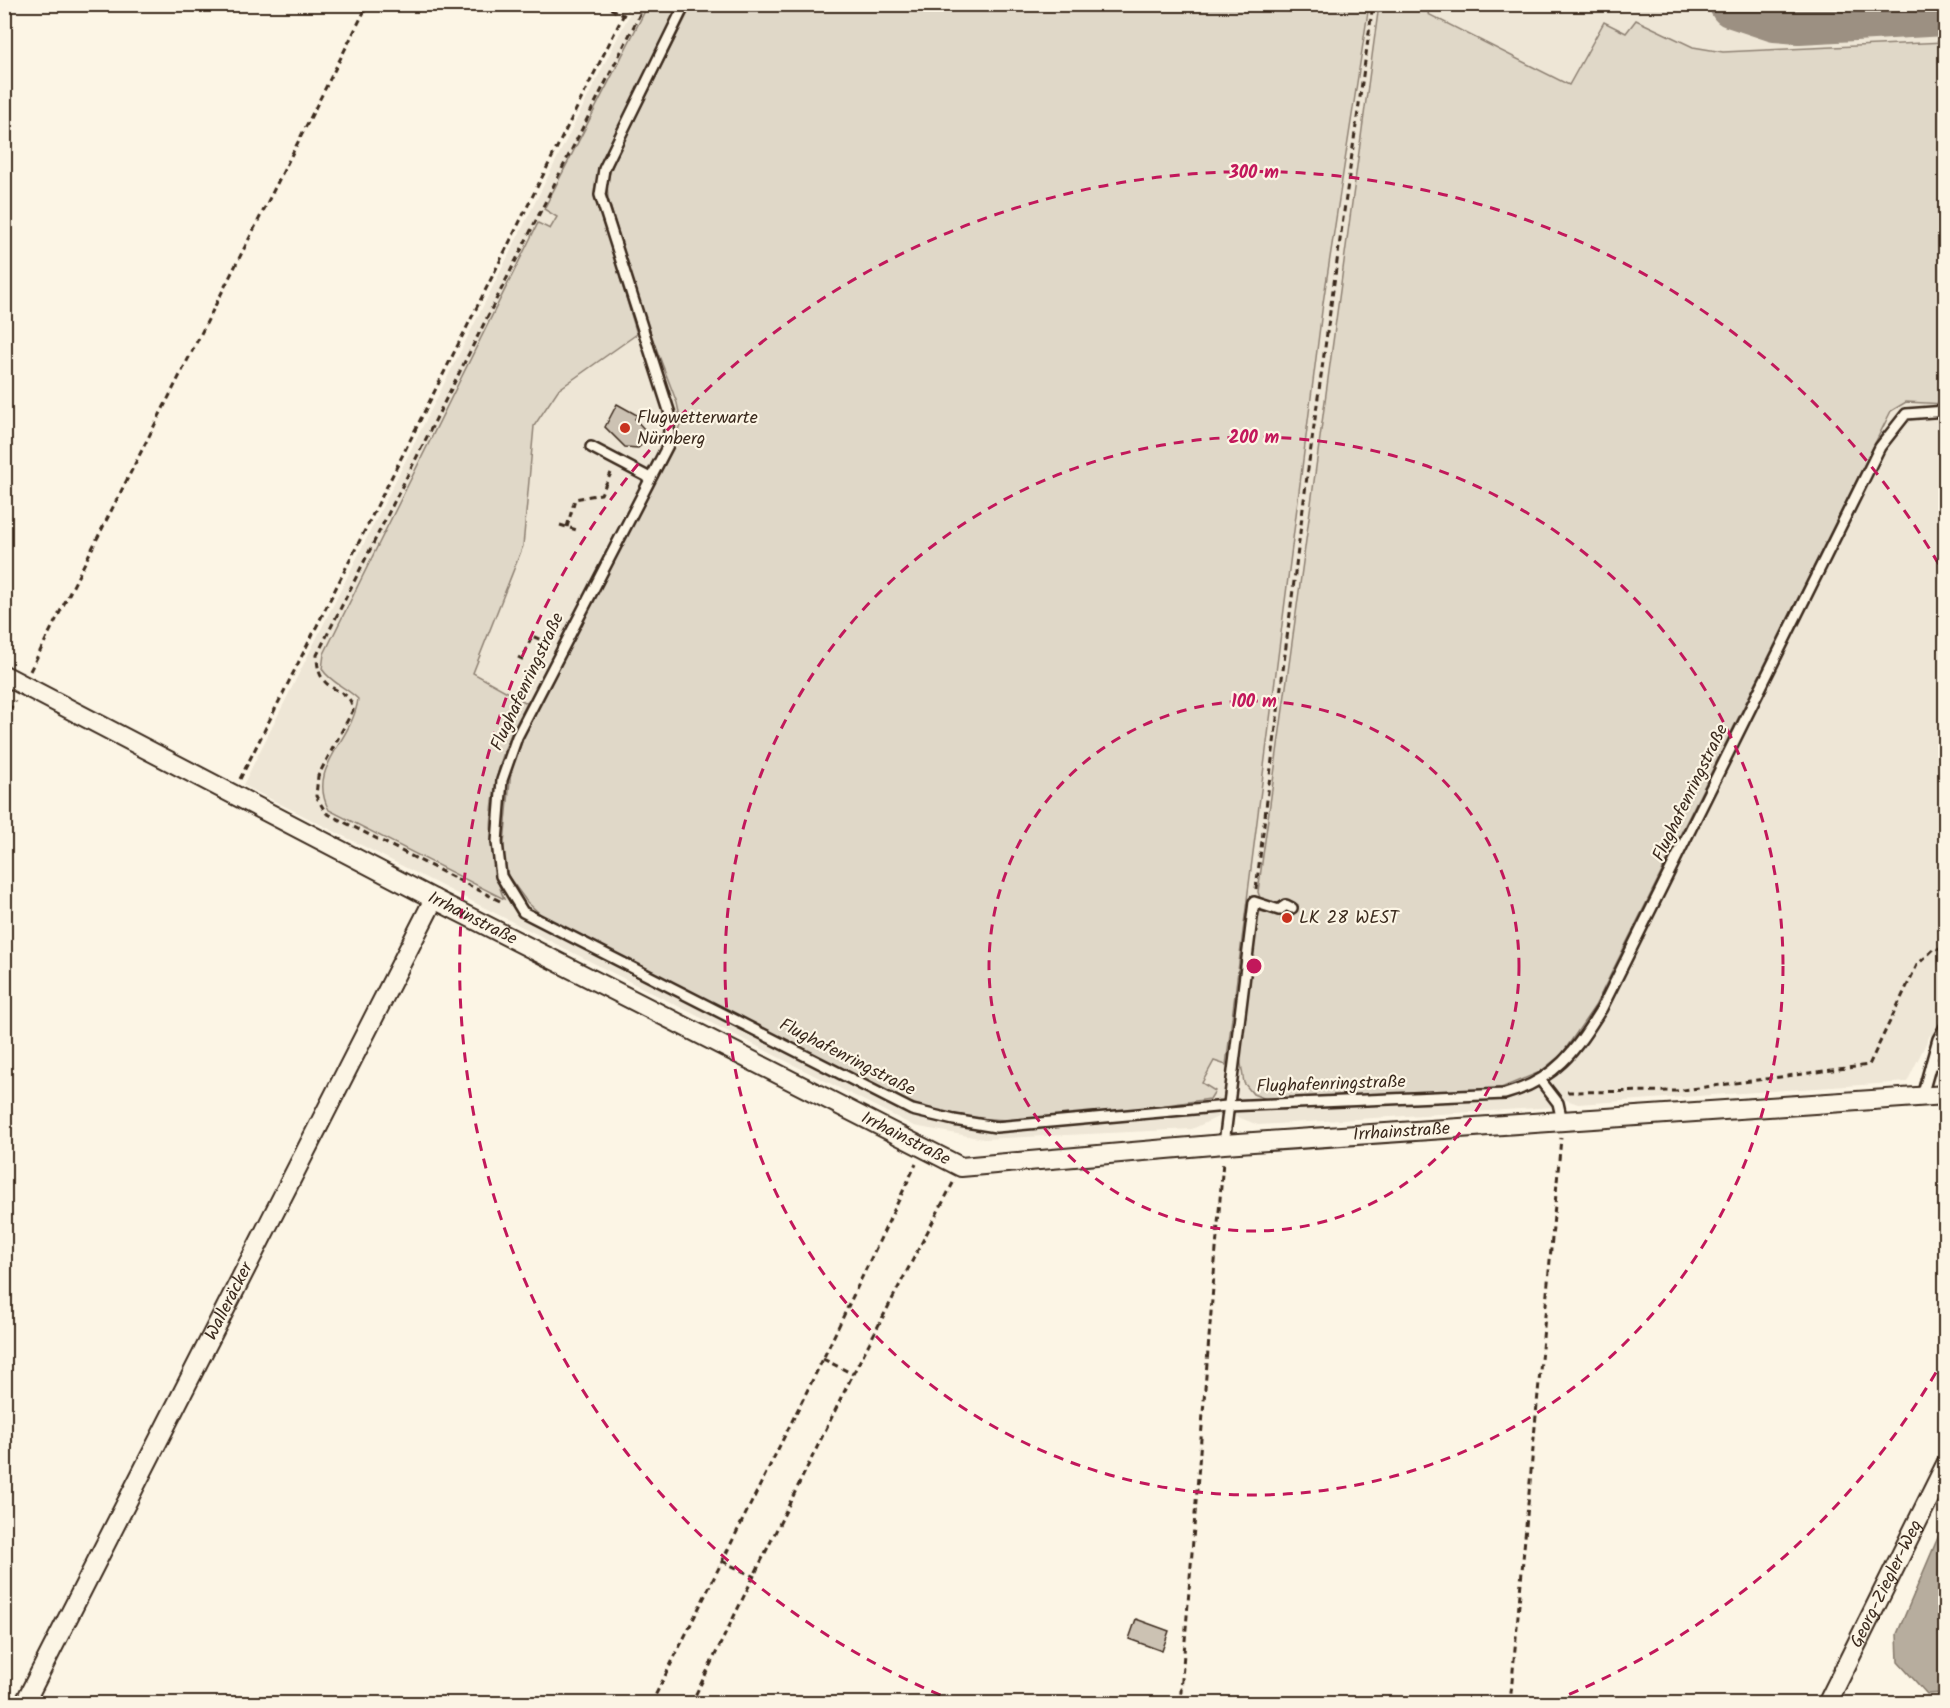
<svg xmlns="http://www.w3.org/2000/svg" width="1950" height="1708" font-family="Kalam,sans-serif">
	<rect width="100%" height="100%" fill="#fcf5e5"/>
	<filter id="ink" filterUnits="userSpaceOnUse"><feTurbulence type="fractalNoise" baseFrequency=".0167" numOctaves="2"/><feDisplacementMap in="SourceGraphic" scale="12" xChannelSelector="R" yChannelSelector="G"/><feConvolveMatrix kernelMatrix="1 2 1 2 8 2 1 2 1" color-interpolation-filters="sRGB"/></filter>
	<g filter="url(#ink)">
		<!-- built -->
		<polygon fill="#eee6d6" points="634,5 1945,5 1946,1041 1930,1035 1907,1082 1578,1104 1561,1098 1554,1107 1258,1125 1233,1115 1220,1116 1192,1129 984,1139 914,1126 243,785"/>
		<!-- green -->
		<g fill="#e0d8c8" stroke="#8e8173" stroke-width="1.5">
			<path d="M 648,5 L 680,5 L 603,159 L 595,186 L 599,207 L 637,334 L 558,390 L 534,426 L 523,546 L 473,673 L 527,703 C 520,718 510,733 505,749 C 489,795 485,853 504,899 L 329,810 C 306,767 353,741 358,699 C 346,687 331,683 322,669 L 324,654 L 538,223 L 550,229 L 557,217 L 544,209 Z"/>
			<polygon points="692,5 1369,5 1323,303 1226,1065 1214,1061 1202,1083 1215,1091 1210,1099 1087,1116 1022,1121 975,1118 938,1111 905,1101 837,1068 548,921 527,902 508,876 503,854 511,770 524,736 673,443 681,422 677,403 640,306 608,199 607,180 616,157"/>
			<polygon points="1379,5 1432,5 1428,14 1569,85 1604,22 1626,33 1636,20 1693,47 1723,52 1945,42 1945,404 1906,402 1891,411 1595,1006 1562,1054 1540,1072 1501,1088 1335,1101 1266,1099 1253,1094 1244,1083 1239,1051 1254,930 1260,911 1281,916 1281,920 1288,925 1298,905 1283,899 1279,906 1260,898 1258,892"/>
		</g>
		<!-- water -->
		<polygon fill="#b7ad9e" stroke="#85796b" stroke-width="1.5" points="1945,1521 1945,1693 1927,1694 1898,1662 1897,1634"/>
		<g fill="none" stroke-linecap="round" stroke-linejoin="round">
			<!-- taxiway -->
			<polyline stroke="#9c9082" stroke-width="48" points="1733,4 1775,18 1799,20 1946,12"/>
		</g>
		<!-- building -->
		<g fill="#ccc2b3" stroke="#3b2a1e" stroke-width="1.5">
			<polygon points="617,404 637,415 635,419 645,430 645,442 638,448 625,447 605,427"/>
			<polygon points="1136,1619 1169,1631 1162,1651 1129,1639"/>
		</g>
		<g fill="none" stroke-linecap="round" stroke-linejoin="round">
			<defs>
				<g id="lane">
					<path d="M 685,4 L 604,169 L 600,195 L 670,414 L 668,445 L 517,737 L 502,780 L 497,842 L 501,876 L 523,912 L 912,1110 L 954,1120 L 996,1127 L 1227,1106 L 1505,1094 C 1556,1080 1575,1051 1602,1008 L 1880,447 L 1906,414 L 1946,411"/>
					<polyline points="591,447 650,478"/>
					<polyline points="1931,1064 1946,1064"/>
					<polyline points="1541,1081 1558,1103 1562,1121"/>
					<polyline points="1922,1096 1938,1039 1946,1025"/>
					<polyline points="1224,1144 1254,902 1279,910 1286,905 1292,908"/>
				</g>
				<g id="street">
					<path id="s1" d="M 4,675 L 434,899 L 961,1167 L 1224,1144 L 1946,1095"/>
					<path id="s2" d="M 24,1704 L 434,899"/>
					<path id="s3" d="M 1827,1704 L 1946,1464"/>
				</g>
			</defs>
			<!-- lane casing -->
			<use href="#lane" stroke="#3b2a1e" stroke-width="14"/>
			<!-- street casing -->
			<use href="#street" stroke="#3b2a1e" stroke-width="22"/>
			<!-- path -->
			<g stroke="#3b2a1e" stroke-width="3" stroke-dasharray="6 4.5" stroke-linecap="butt">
				<polyline points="601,4 623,15"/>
				<polyline points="560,525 580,531"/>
				<polyline points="567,527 575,499 601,494 611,473"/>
				<polyline points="518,657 522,659 532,636 551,644"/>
				<polyline points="30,671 368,4"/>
				<polyline points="4,720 15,701"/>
				<polyline points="240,779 629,4"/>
				<polyline points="1256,889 1307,476 1373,4"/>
				<path d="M 500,901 L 326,813 L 316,796 L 318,776 L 353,710 C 350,682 317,699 317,655 L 645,4"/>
				<polyline points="1567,1092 1676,1091 1869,1065 1917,965 1935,948 1946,952"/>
				<polyline points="823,1359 853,1374"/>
				<polyline points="722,1561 755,1577"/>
				<polyline points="651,1704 823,1359 916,1164"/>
				<polyline points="691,1704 853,1374 953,1183"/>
				<polyline points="1180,1704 1223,1161"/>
				<polyline points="1510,1704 1561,1138"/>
			</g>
			<!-- lane -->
			<use href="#lane" stroke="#fcf5e5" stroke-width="9"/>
			<!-- street -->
			<use href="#street" stroke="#fcf5e5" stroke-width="18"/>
		</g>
	</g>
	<!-- distance rings -->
	<g fill="none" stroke="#c2185b" stroke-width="3" stroke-dasharray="10 8">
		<circle cx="1254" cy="966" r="265"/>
		<circle cx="1254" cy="966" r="529"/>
		<path d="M1945 1357A794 794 0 0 1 1551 1702M957 1702A794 794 0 1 1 1945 575"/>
	</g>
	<!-- markers -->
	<g fill="#c8321e" stroke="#fcf5e5" stroke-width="2">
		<circle cx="625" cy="428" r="6"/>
		<circle cx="1287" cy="918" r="6"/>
	</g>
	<g text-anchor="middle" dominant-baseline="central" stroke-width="4.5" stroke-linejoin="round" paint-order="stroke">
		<!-- poi labels -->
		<g font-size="18" fill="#3b2a1e" stroke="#fcf5e5" text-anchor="start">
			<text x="637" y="418">Flugwetterwarte<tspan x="637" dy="21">Nürnberg</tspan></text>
			<text x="1299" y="918">LK 28 WEST</text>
		</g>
		<!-- street labels -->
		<g font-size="18" fill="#3b2a1e" stroke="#fcf5e5">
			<text transform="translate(528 682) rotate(-65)">Flughafenringstraße</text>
			<text transform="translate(1691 793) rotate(-64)">Flughafenringstraße</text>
			<text stroke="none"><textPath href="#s1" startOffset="528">Irrhainstraße</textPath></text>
			<text transform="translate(847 1058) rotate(27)">Flughafenringstraße</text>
			<text transform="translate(1331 1085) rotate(-2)">Flughafenringstraße</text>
			<text stroke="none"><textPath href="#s1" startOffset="1518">Irrhainstraße</textPath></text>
			<text stroke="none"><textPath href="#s1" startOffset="1014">Irrhainstraße</textPath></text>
			<text stroke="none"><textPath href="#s2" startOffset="452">Walleräcker</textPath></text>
			<text stroke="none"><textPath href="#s3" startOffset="134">Georg-Ziegler-Weg</textPath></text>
		</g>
	</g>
	<circle cx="1254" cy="966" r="9" fill="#c2185b" stroke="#fcf5e5" stroke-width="3"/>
	<g font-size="18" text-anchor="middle" font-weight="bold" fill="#c2185b" stroke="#fcf5e5" stroke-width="4.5" stroke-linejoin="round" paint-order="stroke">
		<text x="1254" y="178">300 m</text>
		<text x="1254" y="443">200 m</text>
		<text x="1254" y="707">100 m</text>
	</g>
	<!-- margin -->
	<rect width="1950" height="1708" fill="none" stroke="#fcf5e5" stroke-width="24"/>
	<rect x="12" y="12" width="1926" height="1684" fill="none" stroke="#3b2a1e" stroke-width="2" filter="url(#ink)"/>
</svg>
